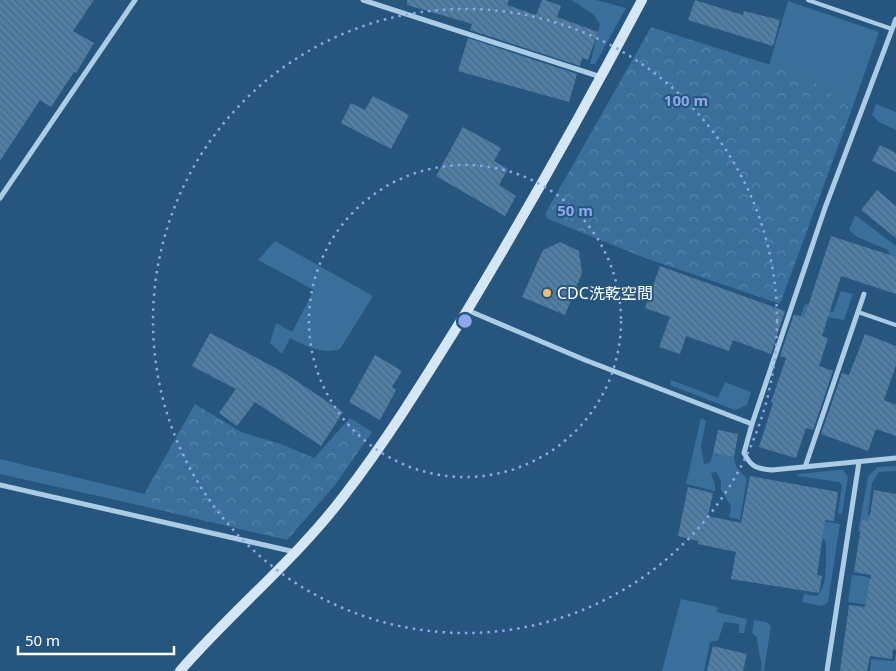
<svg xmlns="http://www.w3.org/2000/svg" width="896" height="671" font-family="'Noto Sans','Noto Sans JP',sans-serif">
	<defs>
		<pattern id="forest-crowns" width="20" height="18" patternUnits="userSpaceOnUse" patternTransform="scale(1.25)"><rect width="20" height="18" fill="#3a6f9c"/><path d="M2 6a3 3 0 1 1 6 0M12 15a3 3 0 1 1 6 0" fill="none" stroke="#5885ab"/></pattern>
		<pattern id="building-back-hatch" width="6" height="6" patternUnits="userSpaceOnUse" patternTransform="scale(1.25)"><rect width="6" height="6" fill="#4f7fa7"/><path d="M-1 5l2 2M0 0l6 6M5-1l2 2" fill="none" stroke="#4e687e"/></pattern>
	</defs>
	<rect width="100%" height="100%" fill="#26557e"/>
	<!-- green -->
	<g fill="#3a6f9c">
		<polygon points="571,0 596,0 626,8 595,64 590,64 600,24 593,14"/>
		<polygon points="788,1 879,32 852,109 808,77 769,65"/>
		<polygon points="876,104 896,112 896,130 879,122 872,115"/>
		<polygon points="855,215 896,246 896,268 888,250 857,237 849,230"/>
		<path d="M 275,241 L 373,296 L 340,349 C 322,355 306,346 290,338 L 282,354 L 270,343 L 276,323 L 292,332 L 314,290 L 258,260 Z"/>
		<polygon points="841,291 853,294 844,320 827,317 824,332 798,323 805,304 833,312"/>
		<polygon points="671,380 718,398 725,382 751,392 747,405 735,410 670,385"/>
		<path d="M 701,418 L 706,421 L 701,446 L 704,464 L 710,463 L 713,453 L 734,457 C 735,467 739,472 747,478 L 740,520 L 729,517 L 731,506 L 721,490 L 721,480 L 716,472 L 711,473 L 715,485 L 715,491 L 686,484 Z"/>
		<polygon points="0,459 145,494 138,505 0,474"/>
		<polygon points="896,466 896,471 879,472 872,483 868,515 896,521 872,533 858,531 868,477 877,467"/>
		<polygon points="837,470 843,470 848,477 842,514 838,513 842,485 839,482 797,476 798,474"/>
		<path d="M 788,515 L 840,524 L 828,602 L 822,606 L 802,602 L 804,594 L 817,596 C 829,585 825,559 826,543 L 824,539 L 791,534 Z"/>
		<polygon points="852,575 868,577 896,609 848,602"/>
		<polygon points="681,599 718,607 717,612 747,619 744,633 739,633 739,624 724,622 718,641 710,642 704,671 662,671"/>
		<path d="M 754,620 L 766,622 L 771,626 L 764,671 L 761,671 C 763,660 757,650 757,637 L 752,633 Z"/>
		<polygon points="896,654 896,671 870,671 871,659 894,661"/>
	</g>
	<!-- forest -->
	<g fill="url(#forest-crowns)">
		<polygon points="651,27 808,77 852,109 780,304 645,258 548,219 545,214"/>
		<polygon points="195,404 241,432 281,444 314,458 350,418 372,432 335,485 287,540 138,505"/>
	</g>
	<!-- building -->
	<g fill="url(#building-back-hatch)">
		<polygon points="0,0 94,0 73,31 94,43 76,73 74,72 51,107 40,100 0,161"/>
		<polygon points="407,0 509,0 507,5 536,15 542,0 545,0 561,6 557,17 598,32 588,60 582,58 580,66 470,30 472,24 407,5"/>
		<polygon points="695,0 743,15 744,11 780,20 773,46 688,20"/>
		<polygon points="468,38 577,74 569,102 458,71"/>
		<polygon points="373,96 409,115 391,149 341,123 351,103 365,110"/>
		<polygon points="463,127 501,148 494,161 508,169 499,185 516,196 505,216 436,176"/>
		<polygon points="880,145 896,153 896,172 872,161"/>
		<polygon points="877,190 896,206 896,238 861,210"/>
		<polygon points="831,236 896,257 896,294 841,276 822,336 828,338 819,366 833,371 813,430 806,428 796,458 759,447 773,403 771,402 786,358 780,356 794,314 804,318"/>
		<polygon points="560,242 579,251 582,273 565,315 522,297 543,250"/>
		<polygon points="660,266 785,311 771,354 733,340 729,351 686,336 680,354 659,347 670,317 645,308"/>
		<polygon points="210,333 283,372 343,412 321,446 255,402 237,426 219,413 236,389 192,366"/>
		<polygon points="865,334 896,346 896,365 884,400 896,405 896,436 876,429 868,451 821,434 842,373 849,375"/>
		<polygon points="375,355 402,371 392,387 396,390 380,420 349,402"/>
		<polygon points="718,430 738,434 734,457 713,453"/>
		<polygon points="750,476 838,492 834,521 825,520 817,575 822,576 819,593 731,579 736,552 698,544 698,541 678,536 688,487 713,493 708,516 741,523"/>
		<polygon points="874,490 896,494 896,650 893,649 892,659 870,656 867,671 840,671 849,605 865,607 871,575 854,572 862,520 869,521"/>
		<polygon points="713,646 747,654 743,671 707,671"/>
	</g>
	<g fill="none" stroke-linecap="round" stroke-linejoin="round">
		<!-- lane -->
		<g stroke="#accbe5" stroke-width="4">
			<polyline points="808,0 892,29"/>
			<polyline points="858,312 896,325"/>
		</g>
		<!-- street -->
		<g stroke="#accbe5" stroke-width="5">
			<polyline points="363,0 601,77"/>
			<path d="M 896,19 L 825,208 L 752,424 L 744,453 C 751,467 757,469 772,470 L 896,458"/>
			<polyline points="0,198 135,0"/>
			<polyline points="467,310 585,360 752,424"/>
			<polyline points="805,467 864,294"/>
			<polyline points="0,485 295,552"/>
			<polyline points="827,671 859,462"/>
		</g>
		<!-- secondary -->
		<path stroke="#d5e6f5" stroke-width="10" d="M 180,671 C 232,611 295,560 343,497 C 387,440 424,380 462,319 C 525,215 585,108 642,0"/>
	</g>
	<!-- distance rings -->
	<g fill="none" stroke="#8ea6ec" stroke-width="2.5" stroke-dasharray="2.5 5">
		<circle cx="465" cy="321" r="156"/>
		<circle cx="465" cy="321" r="312"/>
	</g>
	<!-- markers -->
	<circle fill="#eebe71" stroke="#26557e" stroke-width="2" cx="547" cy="293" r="5"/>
	<g text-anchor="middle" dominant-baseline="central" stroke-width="4" stroke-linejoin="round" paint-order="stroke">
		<!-- poi labels -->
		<g font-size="16" fill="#fff" stroke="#26557e" text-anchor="start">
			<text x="557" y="293">CDC洗乾空間</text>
		</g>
	</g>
	<circle cx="465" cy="321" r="8" fill="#8ea6ec" stroke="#26557e" stroke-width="2.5"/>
	<g font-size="15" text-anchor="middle" font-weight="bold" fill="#8ea6ec" stroke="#26557e" stroke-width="4" stroke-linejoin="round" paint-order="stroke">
		<text x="686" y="106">100 m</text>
		<text x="575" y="216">50 m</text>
	</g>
	<!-- scale -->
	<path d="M18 646v8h156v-8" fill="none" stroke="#ffffff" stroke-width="2.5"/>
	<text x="25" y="646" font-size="15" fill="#ffffff" stroke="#26557e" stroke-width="4" paint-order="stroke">50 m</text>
</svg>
